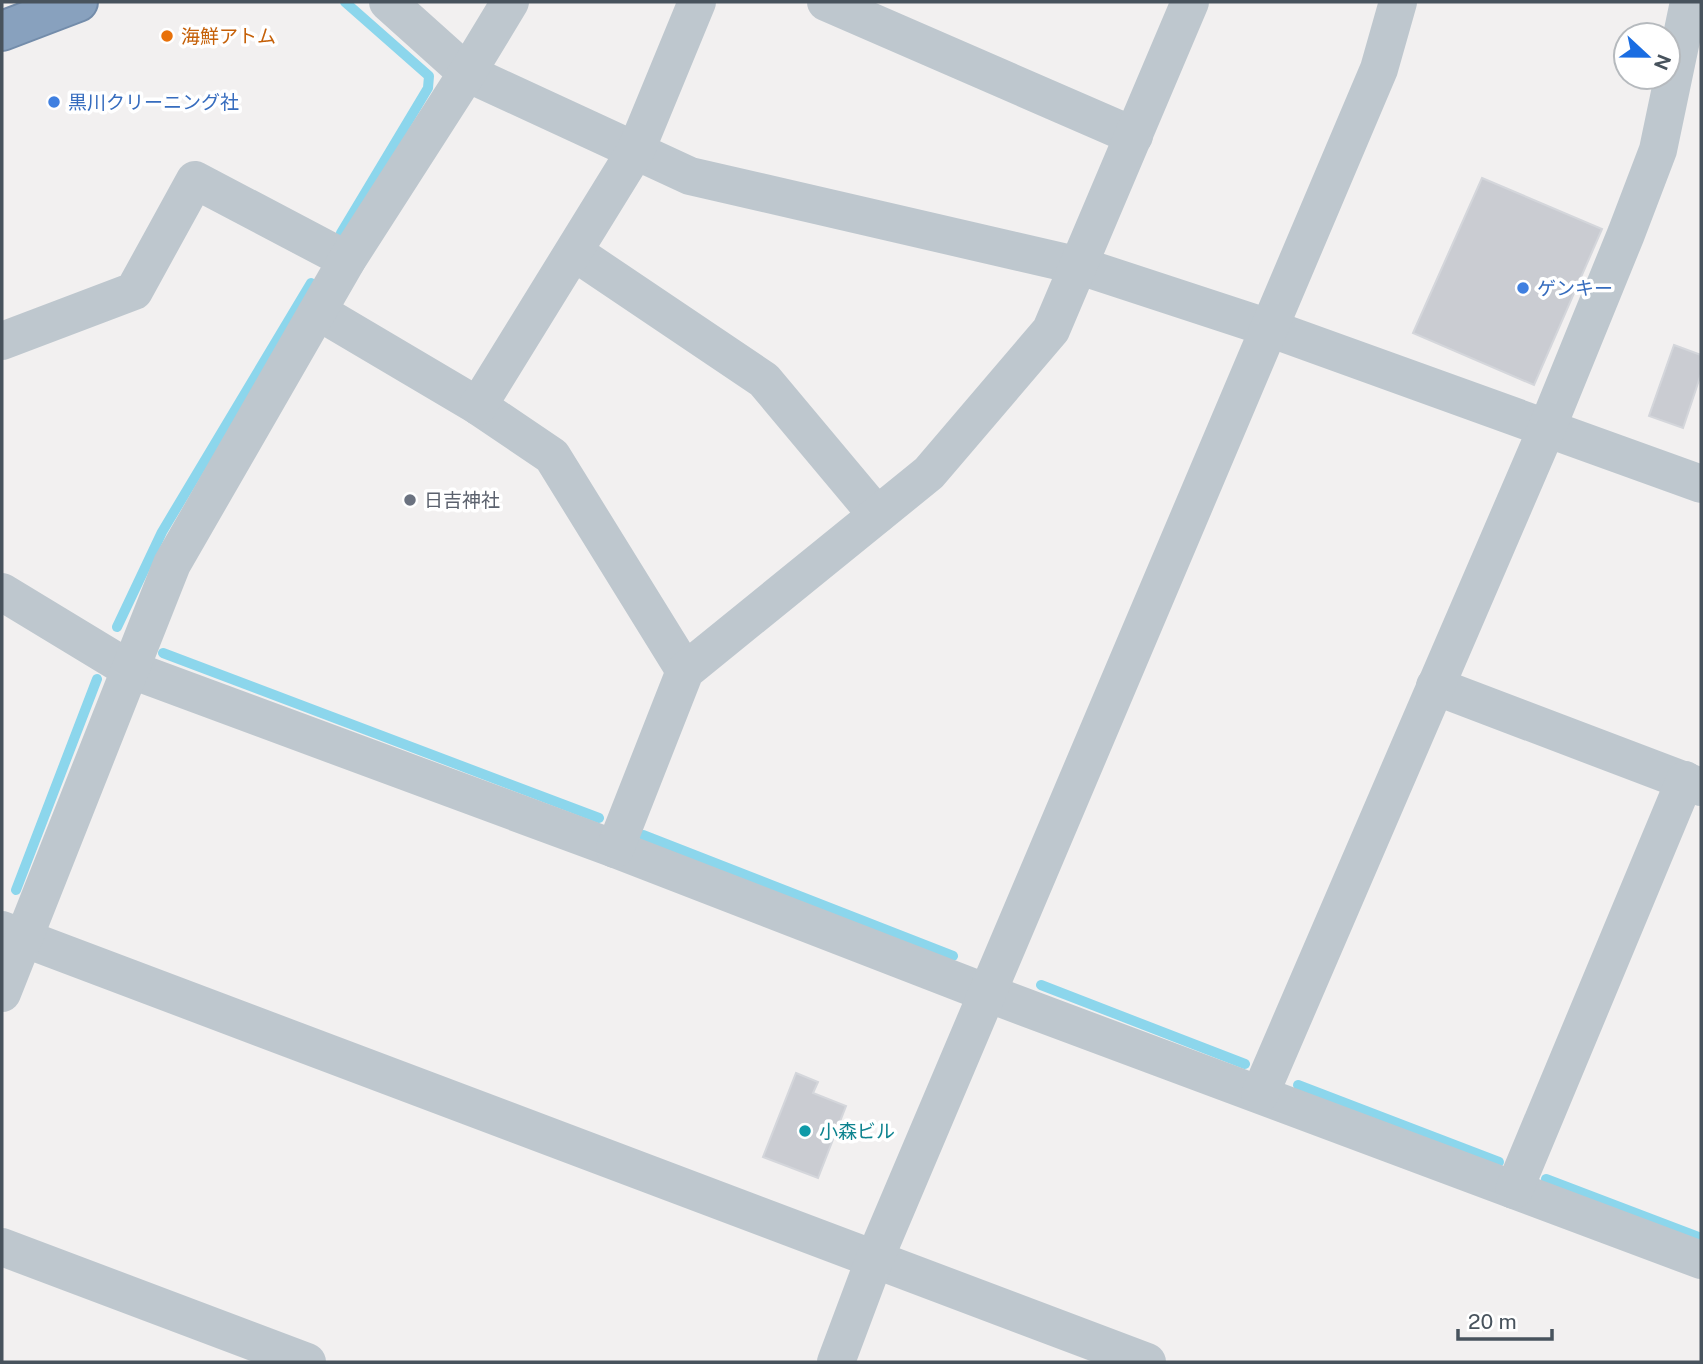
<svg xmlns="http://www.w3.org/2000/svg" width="1703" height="1364" font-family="'Public Sans','Noto Sans JP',sans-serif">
	<rect width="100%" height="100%" fill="#f2f0f0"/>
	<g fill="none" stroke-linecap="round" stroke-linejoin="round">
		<!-- stream -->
		<g stroke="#8cd6ec" stroke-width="10">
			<polyline points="341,233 428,88 429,76 345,2"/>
			<polyline points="117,627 162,532 311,283"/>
			<polyline points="163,653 599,818"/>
			<polyline points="643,835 953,956"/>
			<polyline points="16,890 97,679"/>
			<polyline points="1041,985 1245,1064"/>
			<polyline points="1298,1085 1499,1162"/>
			<polyline points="1546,1179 1701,1238"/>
		</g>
	</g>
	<!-- building -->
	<g fill="#caccd2" stroke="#d4d6db" stroke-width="2">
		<polygon points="1482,178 1602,229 1534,385 1413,333"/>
		<polygon points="1674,345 1701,355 1701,374 1683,428 1649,416"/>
		<polygon points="796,1073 818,1082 813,1093 846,1106 818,1178 763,1157"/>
	</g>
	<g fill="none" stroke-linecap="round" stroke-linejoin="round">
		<defs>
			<polyline id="highway" points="2,31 78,2"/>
		</defs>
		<!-- highway casing -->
		<use href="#highway" stroke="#738caa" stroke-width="42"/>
		<!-- minor -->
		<g stroke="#bec7ce" stroke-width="38">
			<polyline points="388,2 467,73 690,176 1080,266 1269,328 1701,484"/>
			<polyline points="826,2 1134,136"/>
			<polyline points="574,252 764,380 877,515"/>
			<polyline points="319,312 478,406 552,456 685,671"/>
			<polyline points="2,341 134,291 195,180 347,260"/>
			<polyline points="478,406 636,150 697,2"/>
			<polyline points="2,592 129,669 615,849 987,993 1701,1260"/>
			<polyline points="1435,686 1701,787"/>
			<polyline points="615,849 685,671 929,473 1051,330 1190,2"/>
			<polyline points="2,930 1147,1362"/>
			<polyline points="2,993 172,564 347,260 467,73 510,2"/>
			<polyline points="1260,1094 1547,428 1626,234 1658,150 1689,2"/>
			<polyline points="1514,1190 1685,780"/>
			<polyline points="2,1247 307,1362"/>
			<polyline points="836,1362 875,1258 1379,69 1398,2"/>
		</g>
		<!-- highway -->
		<use href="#highway" stroke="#88a1be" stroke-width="38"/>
	</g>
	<!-- markers -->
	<circle fill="#e8710a" stroke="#fff" stroke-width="2.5" cx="167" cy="36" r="7"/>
	<g fill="#3f7fe0" stroke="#fff" stroke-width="2.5">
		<circle cx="54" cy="102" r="7"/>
		<circle cx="1523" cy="288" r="7"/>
	</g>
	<circle fill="#6b7280" stroke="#fff" stroke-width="2.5" cx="410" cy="500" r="7"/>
	<circle fill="#0f9aa8" stroke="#fff" stroke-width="2.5" cx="805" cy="1131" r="7"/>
	<g text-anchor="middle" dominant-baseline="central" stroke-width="7" stroke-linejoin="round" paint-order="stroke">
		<!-- food labels -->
		<g font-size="19" fill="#c56008" stroke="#fff" text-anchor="start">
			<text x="181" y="36">海鮮アトム</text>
		</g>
		<!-- shop labels -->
		<g font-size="19" fill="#366cbe" stroke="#fff" text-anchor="start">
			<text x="68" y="102">黒川クリーニング社</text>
			<text x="1537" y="288">ゲンキー</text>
		</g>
		<!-- worship labels -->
		<g font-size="19" fill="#5b616d" stroke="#fff" text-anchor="start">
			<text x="424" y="500">日吉神社</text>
		</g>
		<!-- culture labels -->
		<g font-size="19" fill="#0d838f" stroke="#fff" text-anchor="start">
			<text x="819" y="1131">小森ビル</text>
		</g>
	</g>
	<!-- border -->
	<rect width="1703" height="1364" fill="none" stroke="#48535d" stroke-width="7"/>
	<!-- north arrow -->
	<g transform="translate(1647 56) rotate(112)"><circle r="33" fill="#ffffff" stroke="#b6babe" stroke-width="2"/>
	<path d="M0-5L12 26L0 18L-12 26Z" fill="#1a6de2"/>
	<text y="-10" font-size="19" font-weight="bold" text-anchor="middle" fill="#48535d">N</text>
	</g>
	<!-- scale -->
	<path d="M1458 1329v10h94v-10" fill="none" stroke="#48535d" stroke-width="3.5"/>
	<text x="1468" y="1329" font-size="21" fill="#48535d" stroke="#ffffff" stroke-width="5" paint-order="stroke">20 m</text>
</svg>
